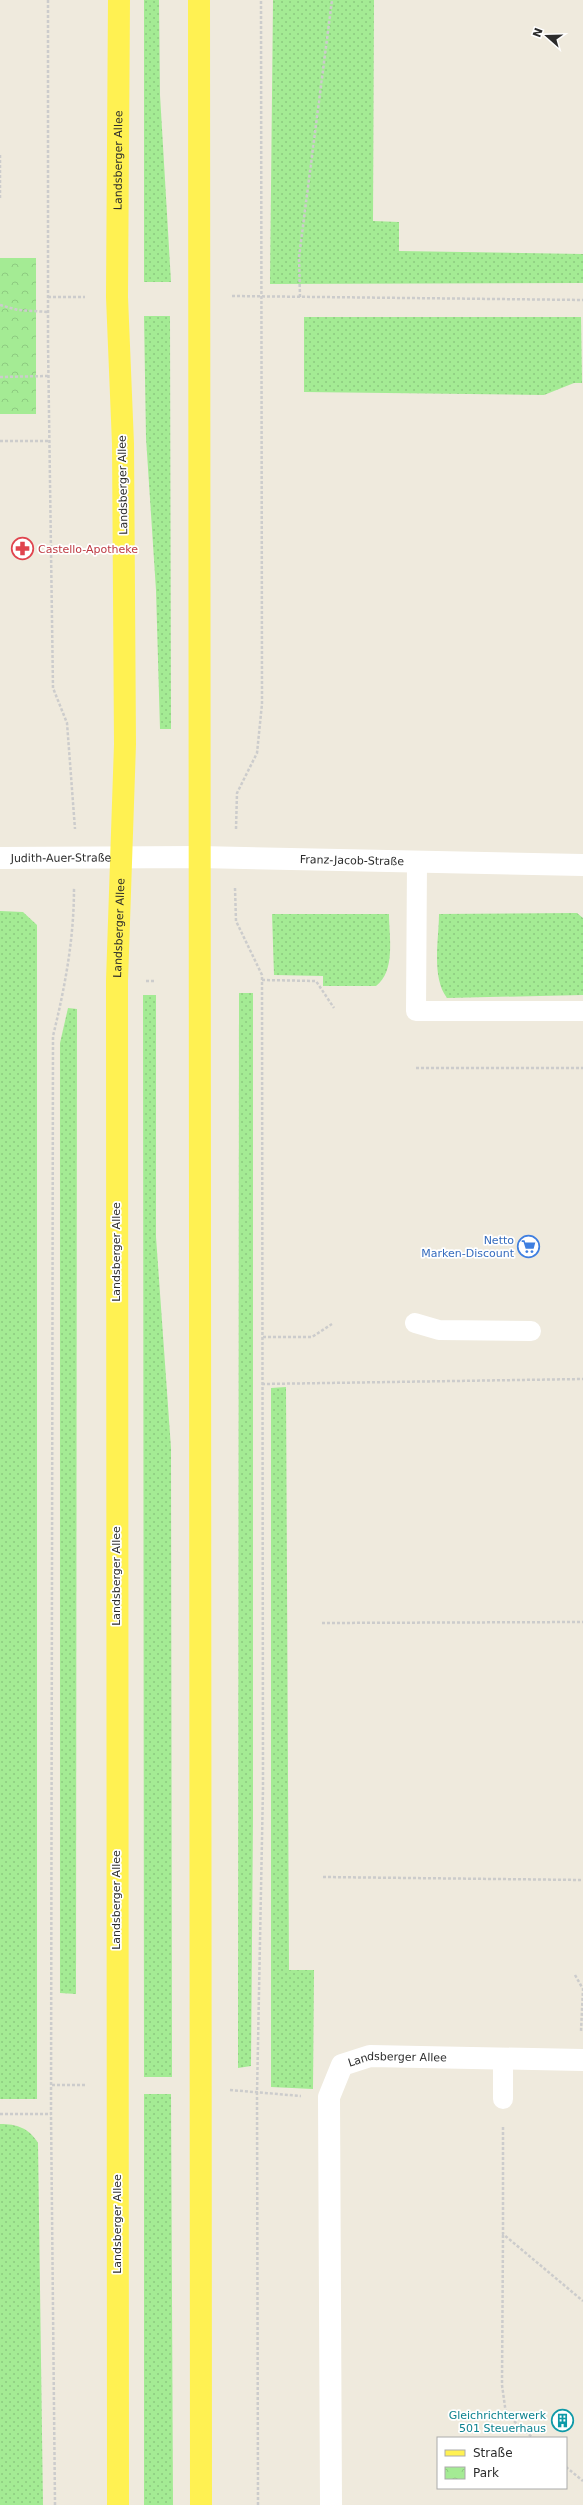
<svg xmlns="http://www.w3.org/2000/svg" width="583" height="2505" font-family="'DejaVu Sans',sans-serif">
	<defs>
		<pattern id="grass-dots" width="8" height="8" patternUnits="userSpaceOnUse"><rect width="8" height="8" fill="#a4eb94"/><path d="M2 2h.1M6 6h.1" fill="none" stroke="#8dca80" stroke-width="1.8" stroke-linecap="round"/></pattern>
		<pattern id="park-crowns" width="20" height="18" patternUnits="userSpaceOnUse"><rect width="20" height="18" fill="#a4eb94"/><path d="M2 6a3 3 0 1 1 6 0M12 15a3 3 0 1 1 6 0" fill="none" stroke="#8dca80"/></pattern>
	</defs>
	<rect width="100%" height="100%" fill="#efeadd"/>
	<!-- grass -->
	<g fill="url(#grass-dots)">
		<polygon points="144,0 159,0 160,95 171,282 144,282"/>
		<polygon points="273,0 374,0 373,221 399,222 399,251 583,254 583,283 270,284"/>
		<polygon points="144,316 170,316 171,729 160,729 156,590 146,438"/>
		<polygon points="304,317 581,317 582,383 574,383 544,395 304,392"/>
		<polygon points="0,911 23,912 37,925 37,2099 0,2099"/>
		<path d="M 577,913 L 583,918 L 583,995 L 447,998 C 431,977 439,939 439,914 Z"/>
		<path d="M 272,914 L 389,914 C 389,937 396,971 376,986 L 323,986 L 323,976 L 274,975 Z"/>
		<polygon points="239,993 253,993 253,1816 251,2066 238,2068"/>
		<polygon points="143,995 156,995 156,1237 171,1448 172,2077 144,2077"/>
		<polygon points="68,1008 77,1009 76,1994 60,1993 60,1043"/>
		<polygon points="286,1387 289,1970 314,1970 313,2089 271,2087 271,1388"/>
		<polygon points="144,2094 171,2094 173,2505 144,2505"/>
		<path d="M 0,2124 C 17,2124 29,2128 38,2143 L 43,2505 L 0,2505 Z"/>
	</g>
	<!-- park -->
	<rect fill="url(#park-crowns)" x="0" y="258" width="36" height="156"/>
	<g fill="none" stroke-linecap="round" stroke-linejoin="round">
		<!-- path -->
		<g stroke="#ccc" stroke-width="2.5" stroke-dasharray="3 2" stroke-linecap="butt">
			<polyline points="48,0 48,344 53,688 67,723 75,829"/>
			<polyline points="0,155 0,200"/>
			<polyline points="232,296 583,300"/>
			<polyline points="48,297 85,297"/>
			<polyline points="300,297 299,257 332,0"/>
			<polyline points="0,305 18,310 48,312"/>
			<polyline points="0,377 48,376"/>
			<polyline points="0,441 50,441"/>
			<polyline points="236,829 237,793 257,753 262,704 261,0"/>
			<polyline points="235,888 236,921 262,975 263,1788 257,2094 258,2505"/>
			<polyline points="262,980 316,981 334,1008"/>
			<polyline points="146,981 156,981"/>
			<polyline points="416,1068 583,1068"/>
			<polyline points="263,1337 312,1337 332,1324"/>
			<polyline points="262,1384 583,1379"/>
			<polyline points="322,1623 583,1622"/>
			<polyline points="323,1877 583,1880"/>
			<polyline points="575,1975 583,1989 581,2031"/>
			<polyline points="52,2085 87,2085"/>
			<polyline points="230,2090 301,2096"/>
			<polyline points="0,2114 51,2114"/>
			<polyline points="503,2127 503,2234 583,2301"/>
			<polyline points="503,2235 502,2385 506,2414 533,2438"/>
			<polyline points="566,2467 583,2481"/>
			<path d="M 55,2505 L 51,2114 L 53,1036 C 65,987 74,939 74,888"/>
		</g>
		<!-- lane -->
		<g stroke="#fff" stroke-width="20">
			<polyline points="417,862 416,1011 583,1011"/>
			<polyline points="415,1323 439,1330 531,1331"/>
			<polyline points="503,2099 503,2059"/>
		</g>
		<!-- street -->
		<g stroke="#fff" stroke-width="22">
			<path id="s1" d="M 0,858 L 199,857 L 583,865"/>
			<path id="s2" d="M 331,2505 L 329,2097 L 342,2065 L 370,2056 L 583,2060"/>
		</g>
		<!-- primary -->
		<g stroke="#fff152" stroke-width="22">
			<polyline points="199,0 201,2505"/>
			<path id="s3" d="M 118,2505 L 117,981 L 125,744 L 123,444 L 117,297 L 119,0"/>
		</g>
	</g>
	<!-- icons -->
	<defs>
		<symbol id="pharmacy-ring" viewBox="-11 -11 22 22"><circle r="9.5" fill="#fff" stroke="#e0444e" stroke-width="1.5"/><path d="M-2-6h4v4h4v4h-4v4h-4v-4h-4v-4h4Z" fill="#e0444e"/></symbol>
		<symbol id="supermarket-ring" viewBox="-11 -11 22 22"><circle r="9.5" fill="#fff" stroke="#3f7fe0" stroke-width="1.5"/><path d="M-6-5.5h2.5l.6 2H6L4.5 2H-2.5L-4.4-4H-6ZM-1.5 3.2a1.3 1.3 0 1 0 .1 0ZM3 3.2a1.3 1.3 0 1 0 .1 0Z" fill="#3f7fe0"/></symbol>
		<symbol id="building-ring" viewBox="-11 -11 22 22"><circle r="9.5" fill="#fff" stroke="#0f9aa8" stroke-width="1.5"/><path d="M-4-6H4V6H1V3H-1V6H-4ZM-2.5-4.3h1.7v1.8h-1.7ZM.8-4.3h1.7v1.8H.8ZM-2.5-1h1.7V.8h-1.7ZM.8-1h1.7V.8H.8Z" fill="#0f9aa8"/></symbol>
	</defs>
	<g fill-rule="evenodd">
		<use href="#pharmacy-ring" x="10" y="536" width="25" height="25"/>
		<use href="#supermarket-ring" x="516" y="1234" width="25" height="25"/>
		<use href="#building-ring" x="550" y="2408" width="25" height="25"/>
	</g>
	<g text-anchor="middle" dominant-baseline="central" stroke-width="3.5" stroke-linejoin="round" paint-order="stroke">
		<!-- street labels -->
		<g font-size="11" fill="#2c2c2c" stroke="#fff">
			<text stroke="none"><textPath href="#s3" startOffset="2345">Landsberger Allee</textPath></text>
			<text transform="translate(123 485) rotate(-91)">Landsberger Allee</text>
			<text stroke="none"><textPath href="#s1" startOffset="61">Judith-Auer-Straße</textPath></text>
			<text stroke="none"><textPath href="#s1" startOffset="352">Franz-Jacob-Straße</textPath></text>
			<text stroke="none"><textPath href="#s3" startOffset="1577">Landsberger Allee</textPath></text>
			<text transform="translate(116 1252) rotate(-90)">Landsberger Allee</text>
			<text transform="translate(116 1576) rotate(-90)">Landsberger Allee</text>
			<text transform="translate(116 1900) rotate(-90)">Landsberger Allee</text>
			<text stroke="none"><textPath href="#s2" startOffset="499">Landsberger Allee</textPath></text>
			<text transform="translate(117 2224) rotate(-90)">Landsberger Allee</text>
		</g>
		<!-- health labels -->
		<g font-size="11" fill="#be3a42" stroke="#fff" text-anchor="start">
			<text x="38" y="549">Castello-Apotheke</text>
		</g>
		<!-- shop labels -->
		<g font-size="11" fill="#366cbe" stroke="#fff" text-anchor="end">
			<text x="514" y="1240">Netto<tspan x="514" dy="13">Marken-Discount</tspan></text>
		</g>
		<!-- culture labels -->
		<g font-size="11" fill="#0d838f" stroke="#fff" text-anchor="end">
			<text x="546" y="2415">Gleichrichterwerk<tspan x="546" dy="13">501 Steuerhaus</tspan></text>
		</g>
	</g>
	<!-- legend -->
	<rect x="437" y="2437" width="130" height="52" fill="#ffffff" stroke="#ababab"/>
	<rect x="445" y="2450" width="20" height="6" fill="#fff152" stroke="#ababab"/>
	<text x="473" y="2457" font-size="12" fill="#2c2c2c">Straße</text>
	<rect x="445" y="2467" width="20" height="12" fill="url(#park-crowns)" stroke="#ababab"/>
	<text x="473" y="2477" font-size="12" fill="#2c2c2c">Park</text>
	<!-- north arrow -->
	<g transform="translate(547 36) rotate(290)" stroke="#ffffff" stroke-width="3" paint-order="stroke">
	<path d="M0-3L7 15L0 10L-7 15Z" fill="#2c2c2c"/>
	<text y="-6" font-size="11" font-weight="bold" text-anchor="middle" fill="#2c2c2c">N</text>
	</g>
</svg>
